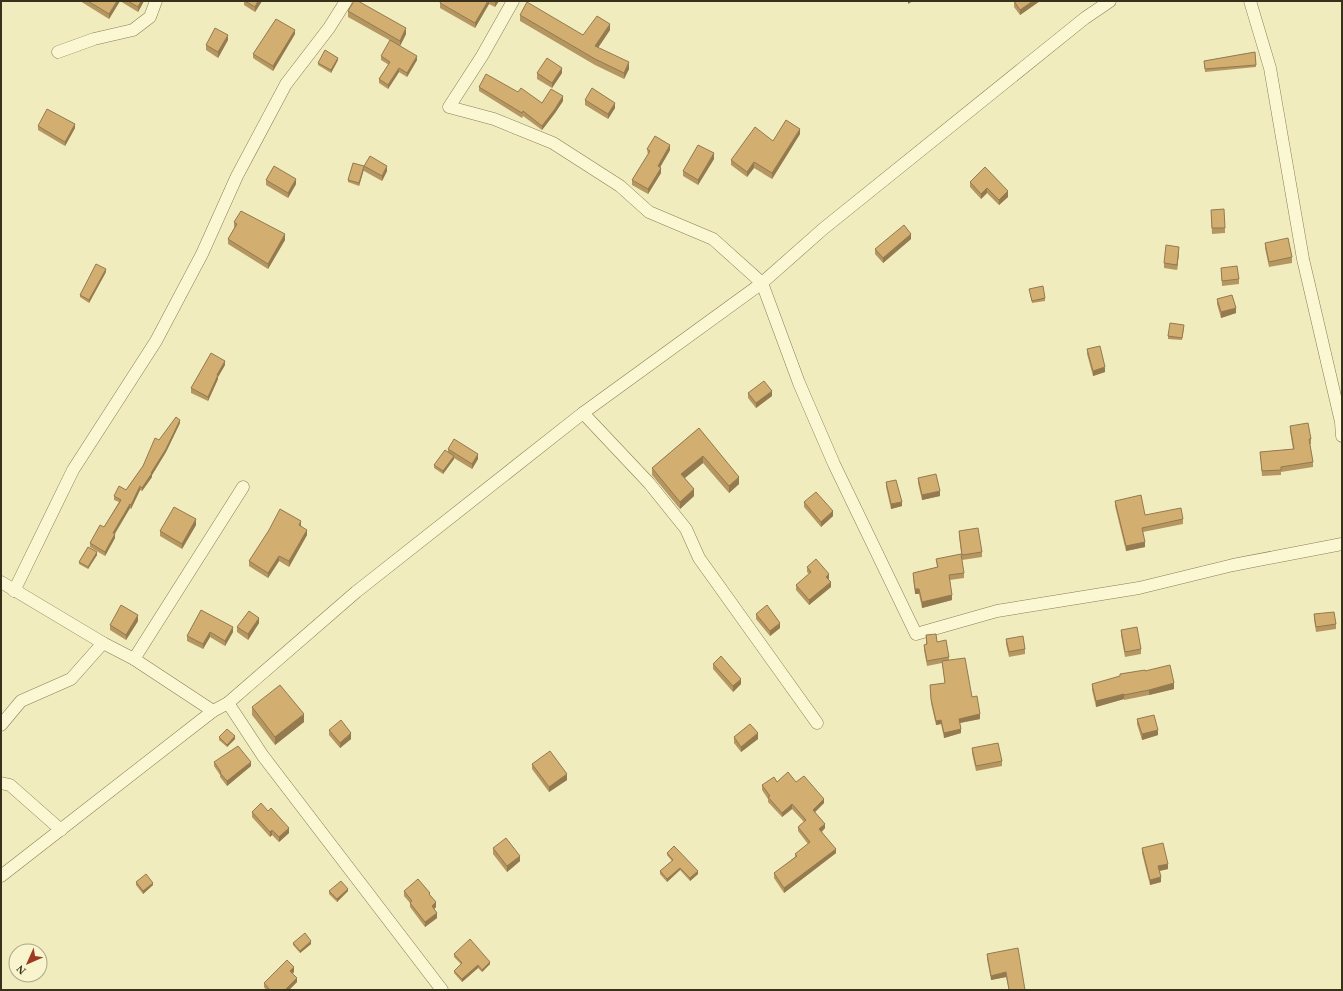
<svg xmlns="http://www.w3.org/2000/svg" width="1343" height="991" font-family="'Times New Roman',serif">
	<rect width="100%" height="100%" fill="#f1ecbe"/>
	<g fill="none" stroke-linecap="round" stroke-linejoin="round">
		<defs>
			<g id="street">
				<polyline points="513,1 482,56 449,107 494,119 553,143 620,186 649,212 713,239 762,283 799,383 834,464 916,634 997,611 1139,588 1233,565 1342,544"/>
				<polyline points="1250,1 1270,68 1303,259 1341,422 1342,436"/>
				<polyline points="58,52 94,39 133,30 150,17 156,1"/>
				<polyline points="583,413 649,483 686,529 699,558 817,723"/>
				<polyline points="1,582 103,643 134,659 213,711"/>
				<polyline points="14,591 73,470 156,341 202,254 237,176 286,84 329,28 346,1"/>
				<polyline points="134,659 243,487"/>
				<polyline points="228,703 263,756 442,990"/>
				<polyline points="1,725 21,701 71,679 103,643"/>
				<polyline points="1,783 10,785 61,830"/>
				<polyline points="1,876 213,711 228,703 356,592 583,413 762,283 823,229 1085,18 1110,1"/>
			</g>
		</defs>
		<!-- street casing -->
		<use href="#street" stroke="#8a7d56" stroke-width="13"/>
		<!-- street -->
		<use href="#street" stroke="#fbf7d2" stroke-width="12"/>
	</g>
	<!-- wall -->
	<g fill="#b59661">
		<polygon points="80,1 120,1 109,19"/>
		<polygon points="120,1 144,1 138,12"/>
		<polygon points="244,1 262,1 255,12 244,5"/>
		<polygon points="441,1 499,1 495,7 489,4 475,28 440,8 440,3"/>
		<polygon points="1014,1 1040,1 1020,15 1014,7"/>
		<polygon points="348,11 406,34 400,46 348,17"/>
		<polygon points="520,15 583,35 610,30 598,48 629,69 624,79 595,65 520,21"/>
		<polygon points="295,34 273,71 253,58 253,54"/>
		<polygon points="228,40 218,58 206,50 206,45"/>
		<polygon points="1255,52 1256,67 1205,72 1204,61"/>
		<polygon points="381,56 417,60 407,77 399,72 388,89 379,83 379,79 389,65 381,60"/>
		<polygon points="338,60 331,73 318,65 318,63"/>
		<polygon points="537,73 562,73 552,88 537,79"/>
		<polygon points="479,87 518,92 542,103 563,101 555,113 542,130 523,116 522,118 479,91"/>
		<polygon points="585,100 615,108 608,119 585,105"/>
		<polygon points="38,126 75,128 65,146 38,130"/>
		<polygon points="800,134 772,179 754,168 747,177 731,165 731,160 773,141"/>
		<polygon points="647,149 670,150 660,167 661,173 648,194 632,185 632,180 648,155"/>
		<polygon points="714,159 698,185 683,176 683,171"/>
		<polygon points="364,166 387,171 382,181 364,171"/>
		<polygon points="364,169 359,186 348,182 348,180"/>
		<polygon points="266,180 296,184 288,198 266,185"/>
		<polygon points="970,182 1008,191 1008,197 999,205 987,193 981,199 970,187"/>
		<polygon points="1211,215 1225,228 1225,233 1212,234"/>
		<polygon points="234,222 285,240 268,269 228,244 228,239 234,228"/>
		<polygon points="911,239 883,263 875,254 875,249"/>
		<polygon points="1265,243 1292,257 1292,263 1269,267 1265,248"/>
		<polygon points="1179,252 1177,270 1164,268 1164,263"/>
		<polygon points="1221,268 1239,279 1239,284 1222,286"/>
		<polygon points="106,272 89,303 80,297 80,295"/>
		<polygon points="1029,289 1045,298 1045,301 1032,303"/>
		<polygon points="1217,299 1236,313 1221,318 1217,304"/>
		<polygon points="1184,328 1182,340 1168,339 1168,336"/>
		<polygon points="1087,349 1105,372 1093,376 1087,354"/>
		<polygon points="225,365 218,377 218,379 208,401 191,393 191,388"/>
		<polygon points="748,393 772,396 756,408 748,398"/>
		<polygon points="180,423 166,452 152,475 152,477 142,491 140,490 131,509 130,508 115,534 115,538 105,556 90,547 90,543 104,527 119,502 114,500 114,496 126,490 143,466 159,440"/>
		<polygon points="1290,426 1311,439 1311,444 1310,444 1313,462 1313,467 1281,472 1281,475 1262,476 1260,452 1293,449 1290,431"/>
		<polygon points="699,428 739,484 729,493 703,463 685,478 694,496 680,509 652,475 652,468"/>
		<polygon points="448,449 478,459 472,469 454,458 454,459 443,474 434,468 434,465 448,452"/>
		<polygon points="918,478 940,496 922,500 918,483"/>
		<polygon points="886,482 902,506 891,509 886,487"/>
		<polygon points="1115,501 1145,515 1183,519 1183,524 1143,532 1145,547 1126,551 1115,506"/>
		<polygon points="804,502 833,516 821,527 804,507"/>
		<polygon points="196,525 182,549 160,536 160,531"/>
		<polygon points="301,526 301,527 307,535 289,567 279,561 268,578 249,566 249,561"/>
		<polygon points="959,531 982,552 982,557 962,560 959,536"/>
		<polygon points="97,555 88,569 79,564 79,562"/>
		<polygon points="936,559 964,573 964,578 950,580 952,600 922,608 919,594 915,594 913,578 913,573 937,567"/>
		<polygon points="807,567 829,579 829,580 831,587 809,605 796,590 796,585 809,574 807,572"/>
		<polygon points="201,610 233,632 225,646 210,637 203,649 187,641 187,636"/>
		<polygon points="756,614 780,628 770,636 756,619"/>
		<polygon points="1314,614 1336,624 1336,629 1316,632 1314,619"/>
		<polygon points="138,621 126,640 110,630 110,625"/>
		<polygon points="259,623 248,640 237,632 237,627"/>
		<polygon points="1121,630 1141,649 1141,654 1125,657 1121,635"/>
		<polygon points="926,635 937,642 949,657 949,660 972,697 980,719 960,723 961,733 944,738 941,724 936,725 931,703 930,685 945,683 942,663 927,666 924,650 924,645 926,644"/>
		<polygon points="1006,639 1025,649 1025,654 1009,657 1006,644"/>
		<polygon points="713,664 741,684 733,692 713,669"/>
		<polygon points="1145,671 1174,689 1149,695 1124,700 1124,699 1096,707 1092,690 1092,684 1120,677 1120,674"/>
		<polygon points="252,707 304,722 275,745 252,715"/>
		<polygon points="1137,719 1158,735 1142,740 1137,724"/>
		<polygon points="329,730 351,739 340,748 329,735"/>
		<polygon points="219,737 235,739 227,747 219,740"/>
		<polygon points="734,737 758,739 741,752 734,743"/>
		<polygon points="972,748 1002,761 1002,766 976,771 972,753"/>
		<polygon points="214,762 251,766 227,786 220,777 220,775 214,766"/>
		<polygon points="532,764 567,780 549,792 532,769"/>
		<polygon points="777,782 796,782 824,803 815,812 825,828 822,832 836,853 784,893 774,878 774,873 795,857 795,854 808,844 798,831 798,827 804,822 792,809 782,817 768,802 768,799 762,790 762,785"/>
		<polygon points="268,811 289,833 279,842 272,835 270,837 252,817 252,812"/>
		<polygon points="493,848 520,861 507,872 493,854"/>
		<polygon points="1142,848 1168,869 1160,871 1161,882 1150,885 1142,853"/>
		<polygon points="667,853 698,874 690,881 680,870 667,882 660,874 660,871 672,861 667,855"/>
		<polygon points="136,882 153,885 143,894 136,885"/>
		<polygon points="329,891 348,891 337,902 329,894"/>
		<polygon points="404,891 430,895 436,907 434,909 437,918 425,927 410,907 410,903 404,896"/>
		<polygon points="293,943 311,944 300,953 293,945"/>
		<polygon points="454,954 490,964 482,972 478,968 462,982 454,973 454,971 461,964 454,957"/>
		<polygon points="987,954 1025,990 1009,990 1006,977 991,980 987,959"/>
		<polygon points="294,972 293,973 297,982 289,990 266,990 264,987 264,983"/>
	</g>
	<!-- shaded-wall -->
	<g fill="#937a4f">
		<polygon points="117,1 120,1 109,19 109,14"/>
		<polygon points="141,1 144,1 138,12 138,7"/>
		<polygon points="258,1 262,1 255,12 255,7"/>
		<polygon points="488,1 489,1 489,4 475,28 475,23"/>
		<polygon points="496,1 499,1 495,7 495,2"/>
		<polygon points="908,1 913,1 908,4"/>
		<polygon points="1033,1 1040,1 1020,15 1020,10"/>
		<polygon points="610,24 610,30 595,52 595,46"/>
		<polygon points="406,28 406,34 400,46 400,41"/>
		<polygon points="295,30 295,34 273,71 273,66"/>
		<polygon points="228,35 228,40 218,58 218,52"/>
		<polygon points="417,56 417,60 407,77 407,73"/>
		<polygon points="338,58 338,60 331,73 331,70"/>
		<polygon points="629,62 629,69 624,79 624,73"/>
		<polygon points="399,68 399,72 388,89 388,85"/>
		<polygon points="562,68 562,73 552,88 552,83"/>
		<polygon points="563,96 563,101 555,113 542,130 542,126"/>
		<polygon points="615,103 615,108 608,119 608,114"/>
		<polygon points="75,124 75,128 65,146 65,142"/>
		<polygon points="800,129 800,134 772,179 772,173"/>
		<polygon points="670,145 670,150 658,171 658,166"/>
		<polygon points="714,153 714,159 698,185 698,180"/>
		<polygon points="754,162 754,168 747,177 747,172"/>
		<polygon points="364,166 364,169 359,186 359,183"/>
		<polygon points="387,166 387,171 382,181 382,176"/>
		<polygon points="661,168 661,173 648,194 648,189"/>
		<polygon points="296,179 296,184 288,198 288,193"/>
		<polygon points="987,188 987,193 981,199 981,194"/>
		<polygon points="1008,191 1008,197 999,205 999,200"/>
		<polygon points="285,234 285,240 268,269 268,264"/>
		<polygon points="911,234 911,239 883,263 883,258"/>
		<polygon points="1179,247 1179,252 1177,270 1177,265"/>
		<polygon points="106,269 106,272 89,303 89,300"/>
		<polygon points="1236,308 1236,313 1221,318 1221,312"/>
		<polygon points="225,361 225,365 218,377 218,379 208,401 208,397 217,375"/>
		<polygon points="1105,367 1105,372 1093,376 1093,371"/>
		<polygon points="772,391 772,396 756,408 756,403"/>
		<polygon points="180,420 180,423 166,452 152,475 152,477 142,491 142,488"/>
		<polygon points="478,454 478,459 472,469 472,464"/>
		<polygon points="454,456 454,459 443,474 443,471"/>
		<polygon points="703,456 703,463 681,481 681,474"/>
		<polygon points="739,477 739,484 729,493 729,486"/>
		<polygon points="140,486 140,490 131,509 131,505"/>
		<polygon points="694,489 694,496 680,509 680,502"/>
		<polygon points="940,491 940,496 922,500 922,495"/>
		<polygon points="902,502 902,506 891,509 891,504"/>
		<polygon points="130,504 130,508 113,536 113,533"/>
		<polygon points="833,511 833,516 821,527 821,522"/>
		<polygon points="196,519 196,525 182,549 182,544"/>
		<polygon points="301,521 301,526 299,531 299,525"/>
		<polygon points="307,530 307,535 289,567 289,561"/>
		<polygon points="115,534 115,538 105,556 105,552"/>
		<polygon points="1145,542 1145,547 1126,551 1126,546"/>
		<polygon points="97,552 97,555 88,569 88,567"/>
		<polygon points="279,556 279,561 268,578 268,573"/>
		<polygon points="829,574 829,579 826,582 826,577"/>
		<polygon points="831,582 831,587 809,605 809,600"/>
		<rect x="915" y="589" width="4" height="5"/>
		<polygon points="952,595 952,600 922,608 922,602"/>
		<polygon points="138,615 138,621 126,640 126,635"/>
		<polygon points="259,618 259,623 248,640 248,634"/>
		<polygon points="780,623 780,628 770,636 770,631"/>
		<polygon points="233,627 233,632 225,646 225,641"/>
		<polygon points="210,632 210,637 203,649 203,644"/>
		<polygon points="741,679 741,684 733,692 733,686"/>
		<polygon points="1174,683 1174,689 1149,695 1149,690"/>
		<polygon points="1124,694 1124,699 1096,707 1096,701"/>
		<polygon points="304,714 304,722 275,745 275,737"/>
		<polygon points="980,714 980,719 959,723 959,719"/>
		<polygon points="941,720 941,724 936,725 936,721"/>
		<polygon points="961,729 961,733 944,738 944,733"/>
		<polygon points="1158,730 1158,735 1142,740 1142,734"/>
		<polygon points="351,733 351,739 340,748 340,743"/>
		<polygon points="758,733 758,739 741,752 741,747"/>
		<polygon points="235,736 235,739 227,747 227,745"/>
		<polygon points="251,762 251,766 227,786 227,781"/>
		<polygon points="567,774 567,780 549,792 549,787"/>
		<polygon points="824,799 824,803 813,814 813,810"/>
		<polygon points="792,804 792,809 782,817 782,813"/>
		<polygon points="825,824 825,828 819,834 819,829"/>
		<polygon points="289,828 289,833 279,842 279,837"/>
		<polygon points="272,830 272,835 270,837 270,832"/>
		<polygon points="836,849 836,853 784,893 784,888"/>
		<polygon points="520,856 520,861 507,872 507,866"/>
		<polygon points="1168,864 1168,869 1158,871 1158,866"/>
		<polygon points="680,868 680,870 667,882 667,879"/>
		<polygon points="698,871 698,874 690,881 690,878"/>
		<polygon points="1161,877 1161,882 1150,885 1150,880"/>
		<polygon points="153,883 153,885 143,894 143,891"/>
		<polygon points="348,889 348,891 337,902 337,899"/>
		<polygon points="436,902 436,907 432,911 432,906"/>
		<polygon points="437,913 437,918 425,927 425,922"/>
		<polygon points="311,941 311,944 300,953 300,951"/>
		<polygon points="490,962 490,964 482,972 482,970"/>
		<polygon points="478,965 478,968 462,982 462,979"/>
		<polygon points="294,967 294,972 290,975 290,971"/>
		<polygon points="1006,972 1006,977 991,980 991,976"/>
		<polygon points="297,978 297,982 289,990 285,990"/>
	</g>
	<!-- building -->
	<g fill="#d2ae71" stroke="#937a4f">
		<polygon points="88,1 117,1 109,14"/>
		<polygon points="128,1 141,1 138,7"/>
		<polygon points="245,1 258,1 255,7"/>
		<polygon points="354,1 358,1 406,28 400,41 348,11"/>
		<polygon points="441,1 488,1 475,23 440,3"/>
		<polygon points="1014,1 1033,1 1020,10"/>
		<polygon points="527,2 583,35 597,16 610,24 595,46 629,62 624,73 595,59 520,15"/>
		<polygon points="276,19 295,30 273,66 253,54"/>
		<polygon points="215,28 228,35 218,52 206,45"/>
		<polygon points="390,40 417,56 407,73 399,68 388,85 379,79 390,62 381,56"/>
		<polygon points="325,50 338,58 331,70 318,63"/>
		<polygon points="1255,52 1256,65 1205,69 1204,61"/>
		<polygon points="547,58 562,68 552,83 537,73"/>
		<polygon points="486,74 518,92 521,88 542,103 551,89 563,96 555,109 542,126 523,111 522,113 479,87"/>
		<polygon points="592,88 615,103 608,114 585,100"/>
		<polygon points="47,109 75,124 65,142 38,126"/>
		<polygon points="786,120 800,129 772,173 754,162 747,172 731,160 755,127 773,141"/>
		<polygon points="655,136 670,145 658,166 661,168 648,189 632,180 650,151 647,149"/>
		<polygon points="698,145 714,153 698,180 683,171"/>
		<polygon points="370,156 387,166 382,176 364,166"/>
		<polygon points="353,163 364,166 359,183 348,180"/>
		<polygon points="274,166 296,179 288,193 266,180"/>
		<polygon points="985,167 1008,191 999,200 987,188 981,194 970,182"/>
		<polygon points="1224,209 1225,228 1212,228 1211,210"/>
		<polygon points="241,211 285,234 268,264 228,239 237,224 234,222"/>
		<polygon points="904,225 911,234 883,258 875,249"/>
		<polygon points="1288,238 1292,257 1269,262 1265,243"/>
		<polygon points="1166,245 1179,247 1177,265 1164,263"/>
		<polygon points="96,264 106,269 89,300 80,295"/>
		<polygon points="1237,266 1239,279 1222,281 1221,268"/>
		<polygon points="1043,286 1045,298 1032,301 1029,289"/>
		<polygon points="1232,295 1236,308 1221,312 1217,299"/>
		<polygon points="1170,323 1184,325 1182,338 1168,336"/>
		<polygon points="1100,346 1105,367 1093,371 1087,349"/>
		<polygon points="211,353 225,361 217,375 218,375 208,397 191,388"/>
		<polygon points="764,381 772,391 756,403 748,393"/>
		<polygon points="176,417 180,420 166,449 151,473 152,473 142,488 140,486 131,505 130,504 113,533 115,534 105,552 90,543 100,525 104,527 121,500 114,496 119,486 126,490 143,466 155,438 159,440"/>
		<polygon points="1308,423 1311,439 1309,439 1313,462 1281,467 1281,470 1262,471 1260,452 1294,449 1290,426"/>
		<polygon points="699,428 739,477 729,486 703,456 681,474 694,489 680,502 652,468"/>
		<polygon points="454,439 478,454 472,464 448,449"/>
		<polygon points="445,450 454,456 443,471 434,465"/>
		<polygon points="936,474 940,491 922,495 918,478"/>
		<polygon points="896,480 902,502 891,504 886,482"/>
		<polygon points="816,492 833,511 821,522 804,502"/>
		<polygon points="1141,495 1145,515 1181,508 1183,519 1142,528 1145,542 1126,546 1115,501"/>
		<polygon points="174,507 196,519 182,544 160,531"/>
		<polygon points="280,509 301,521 299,525 307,530 289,561 279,556 268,573 249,561 269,530"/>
		<polygon points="978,528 982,552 962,555 959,531"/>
		<polygon points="88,547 97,552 88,567 79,562"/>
		<polygon points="961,554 964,573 949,575 952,595 922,602 919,589 915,589 913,573 938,567 936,559"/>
		<polygon points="816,559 829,574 826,577 831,582 809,600 796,585 811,572 807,567"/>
		<polygon points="121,605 138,615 126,635 110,625"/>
		<polygon points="767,605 780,623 770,631 756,614"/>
		<polygon points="201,610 233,627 225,641 210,632 203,644 187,636"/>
		<polygon points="249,611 259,618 248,634 237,627"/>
		<polygon points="1334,612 1336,624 1316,627 1314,614"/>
		<polygon points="1137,627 1141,649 1125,652 1121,630"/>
		<polygon points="936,634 937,642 946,640 949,657 927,661 924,645 927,644 926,635"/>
		<polygon points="1023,636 1025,649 1009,652 1006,639"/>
		<polygon points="721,656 741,679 733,686 713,664"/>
		<polygon points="965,658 972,697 977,696 980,714 959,719 961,729 944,733 941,720 936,721 931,699 930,685 945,683 942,661"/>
		<polygon points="1170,665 1174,683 1149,690 1124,695 1124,694 1096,701 1092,684 1120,676 1120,674 1145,670 1145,671"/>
		<polygon points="280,685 304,714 275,737 252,707"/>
		<polygon points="1154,715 1158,730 1142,734 1137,719"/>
		<polygon points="341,720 351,733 340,743 329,730"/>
		<polygon points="750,724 758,733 741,747 734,737"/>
		<polygon points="227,729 235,736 227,745 219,737"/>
		<polygon points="998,743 1002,761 976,766 972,748"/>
		<polygon points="238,746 251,762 227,781 220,773 221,772 214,762"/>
		<polygon points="550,751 567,774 549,787 532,764"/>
		<polygon points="788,772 796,782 804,776 824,799 813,810 825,824 819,829 836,849 784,888 774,873 797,856 795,854 810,842 798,827 806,820 792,804 782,813 768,797 770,796 762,785 774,777 777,782"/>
		<polygon points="261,803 268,811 271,808 289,828 279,837 272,830 270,832 252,812"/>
		<polygon points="506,838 520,856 507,866 493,848"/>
		<polygon points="1163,843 1168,864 1158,866 1161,877 1150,880 1142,848"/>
		<polygon points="674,846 698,871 690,878 680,868 667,879 660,871 673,860 667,853"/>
		<polygon points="146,874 153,883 143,891 136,882"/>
		<polygon points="418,879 430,893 429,894 436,902 432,906 437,913 425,922 410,903 412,901 404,891"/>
		<polygon points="341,881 348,889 337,899 329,891"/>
		<polygon points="305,933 311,941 300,951 293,943"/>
		<polygon points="470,939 490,962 482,970 478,965 462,979 454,971 462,963 454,954"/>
		<polygon points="1018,948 1025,990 1009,990 1006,972 991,976 987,954"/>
		<polygon points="287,960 294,967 290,971 297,978 285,990 270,990 264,983"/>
	</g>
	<!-- border -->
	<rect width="1343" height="991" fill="none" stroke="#39301b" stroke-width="4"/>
	<!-- north arrow -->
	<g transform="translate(28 963) rotate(225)"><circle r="19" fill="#f8f4ce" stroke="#aca686"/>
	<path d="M0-3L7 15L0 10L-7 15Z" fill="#9d3b22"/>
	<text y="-6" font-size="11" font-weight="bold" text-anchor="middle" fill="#39301b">N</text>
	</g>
</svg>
